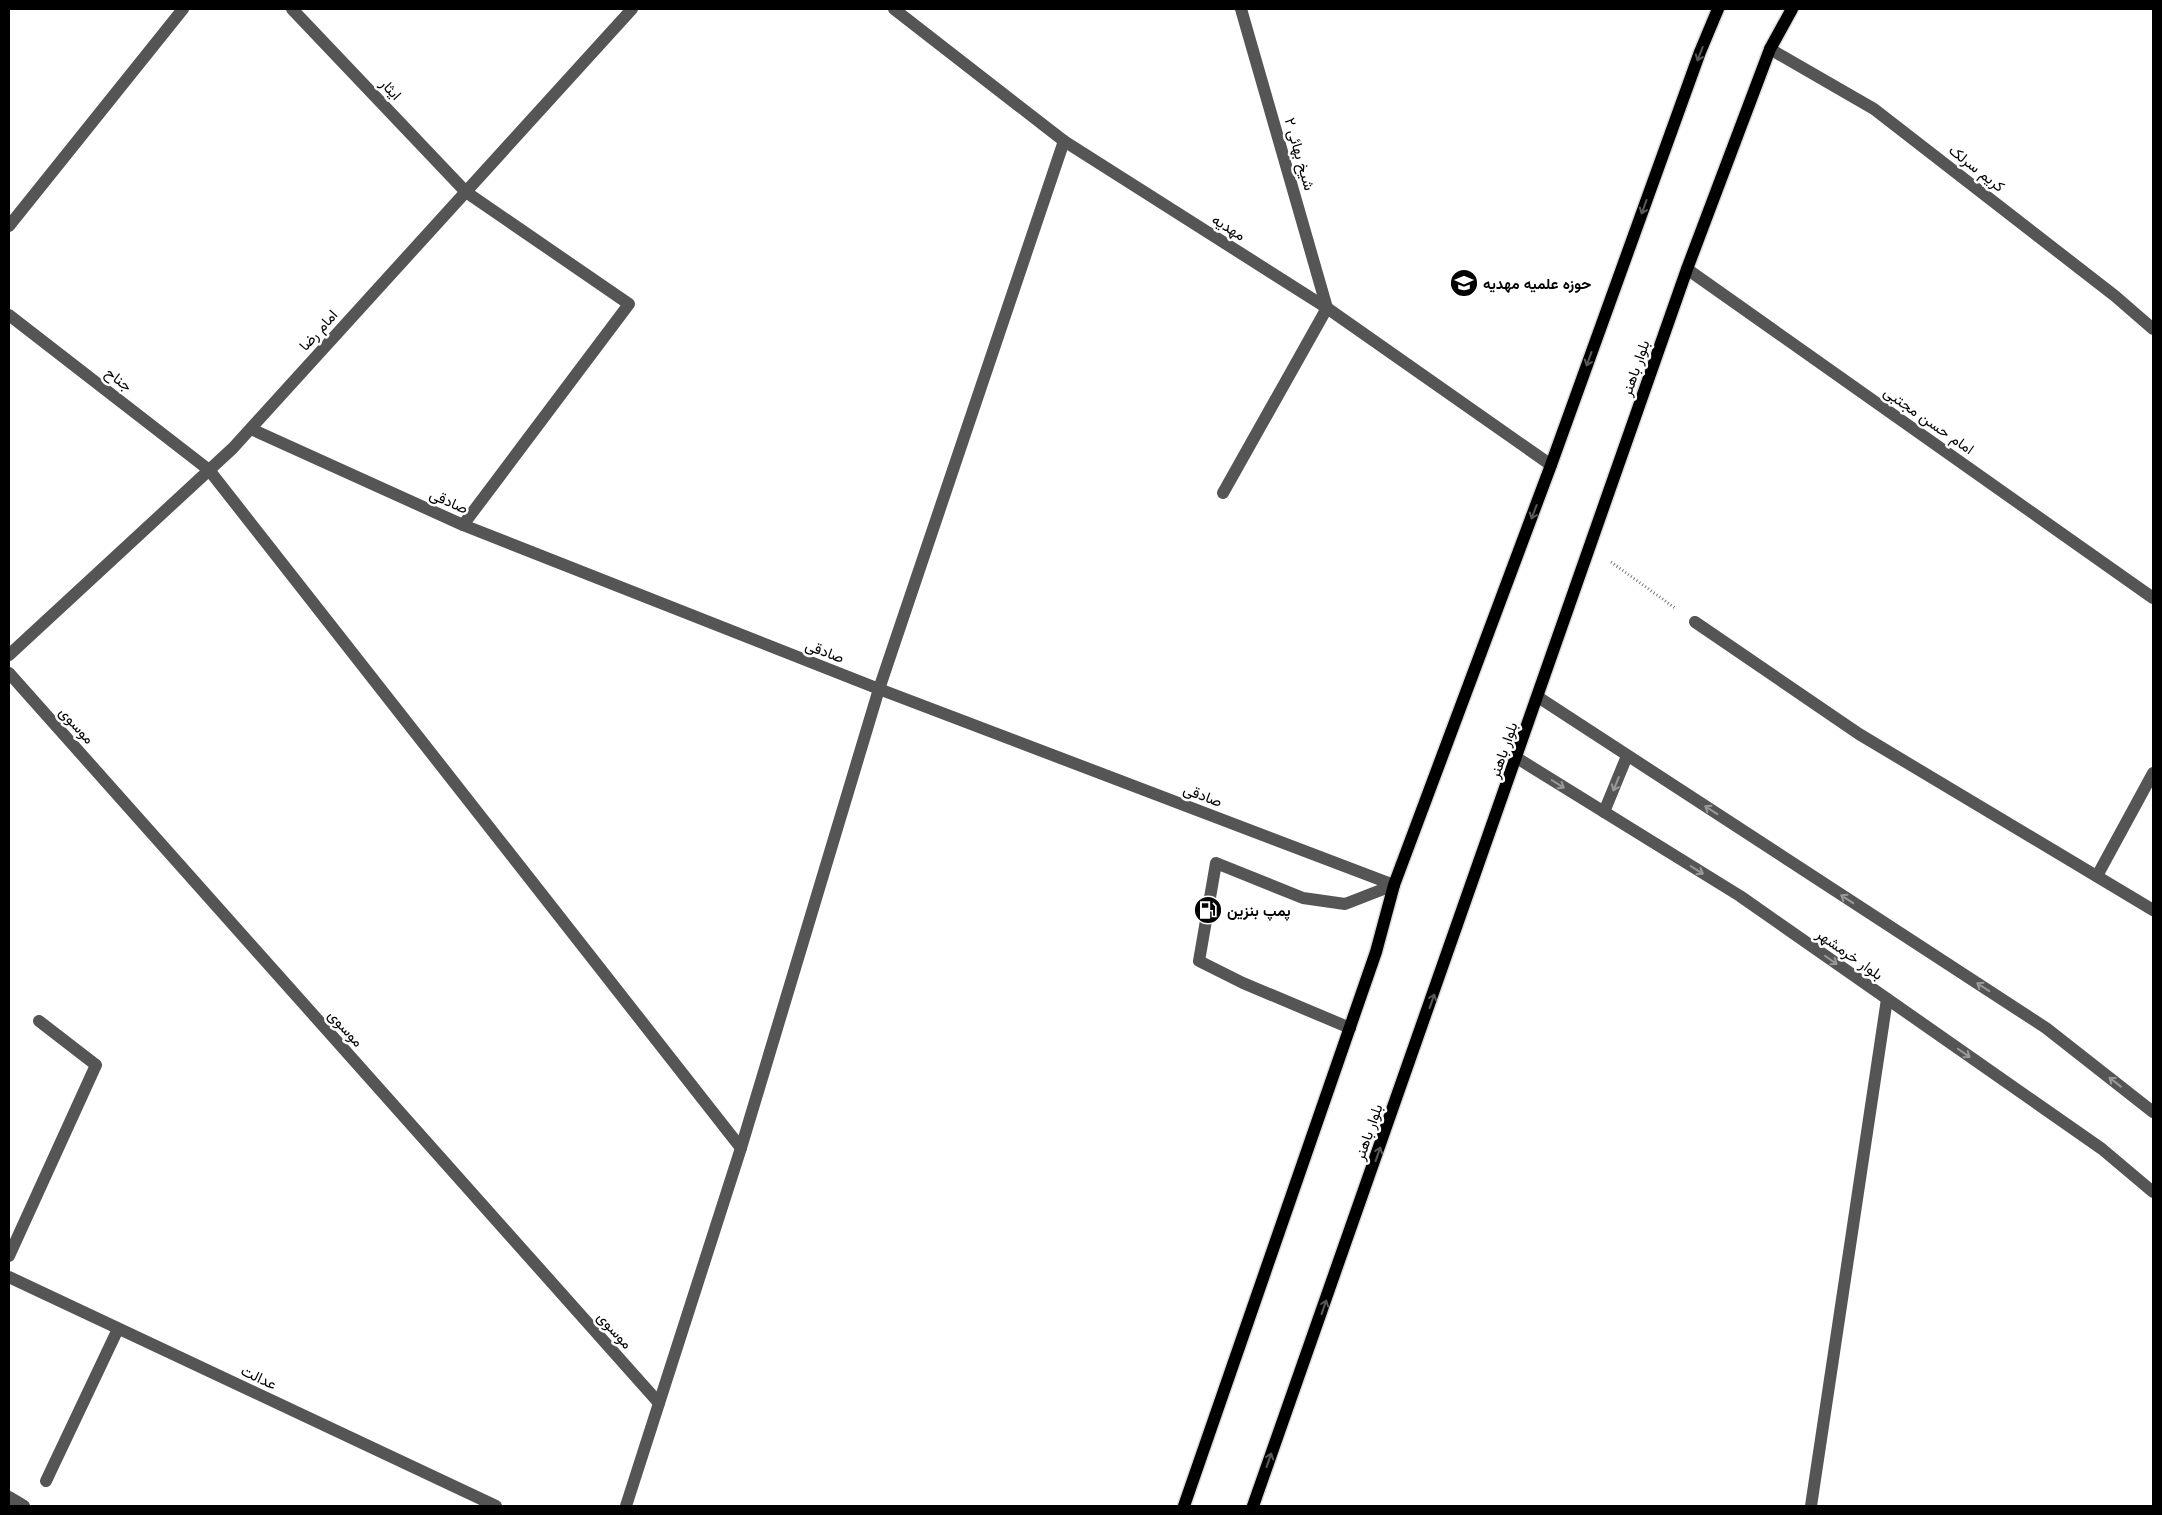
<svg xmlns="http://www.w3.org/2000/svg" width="2162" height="1515" font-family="Helvetica,Vazirmatn,sans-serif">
	<rect width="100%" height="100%" fill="#fff"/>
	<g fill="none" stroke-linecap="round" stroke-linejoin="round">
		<defs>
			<g id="major">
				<polyline points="1184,1506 1376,952 1394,885 1551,465 1700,52 1718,9"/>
				<polyline points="1253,1506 1687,269 1770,49 1792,9"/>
			</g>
		</defs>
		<!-- major casing -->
		<use href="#major" stroke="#dbdbdb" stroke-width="15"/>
		<!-- path -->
		<polyline stroke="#777" stroke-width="3" stroke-dasharray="1 2.5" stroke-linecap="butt" points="1611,562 1675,608"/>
		<!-- minor -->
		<g stroke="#555" stroke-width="12">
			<polyline points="292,9 466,192 629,304 463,525"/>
			<polyline points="894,9 1064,141 1327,308 1551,465"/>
			<polyline points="1770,49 1874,109 2115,296 2153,329"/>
			<polyline points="9,226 183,9"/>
			<polyline points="1687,269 2153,598"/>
			<polyline points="9,315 209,470 741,1148"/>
			<polyline points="251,429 463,525 879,689 1394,885"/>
			<polyline points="1223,493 1327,308 1241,9"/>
			<polyline points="1695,622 1859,734 2153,910"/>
			<polyline points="9,655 233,448 632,9"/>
			<polyline points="9,673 659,1403"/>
			<polyline points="1538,697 2046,1028 2153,1112"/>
			<polyline points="1517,758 1740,896 2102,1149 2153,1192"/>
			<polyline points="1604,812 1627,756"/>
			<polyline points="2097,876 2153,773"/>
			<polyline points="1350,1028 1243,983 1199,961 1216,863 1303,898 1345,904 1394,885"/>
			<polyline points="9,1256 96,1065 39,1021"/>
			<polyline points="9,1277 496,1506"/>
			<polyline points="46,1481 118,1329"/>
			<polyline points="9,1497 24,1506"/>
			<polyline points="626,1506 741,1148 879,689 1064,141"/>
			<polyline points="1811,1506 1887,999"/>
		</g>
		<!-- major -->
		<use href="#major" stroke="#000" stroke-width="12"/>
	</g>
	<!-- one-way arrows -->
	<defs><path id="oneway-shaft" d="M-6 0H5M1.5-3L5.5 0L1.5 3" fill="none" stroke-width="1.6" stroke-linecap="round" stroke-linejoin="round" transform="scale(1.25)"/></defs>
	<g stroke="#595959">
		<use href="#oneway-shaft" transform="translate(1700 54) rotate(111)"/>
		<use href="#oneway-shaft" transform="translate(1644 207) rotate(110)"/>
		<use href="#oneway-shaft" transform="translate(1589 359) rotate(110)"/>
		<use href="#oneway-shaft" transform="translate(1534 512) rotate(111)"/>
		<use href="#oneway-shaft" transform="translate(1432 1001) rotate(-71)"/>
		<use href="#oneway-shaft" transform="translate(1378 1154) rotate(-71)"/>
		<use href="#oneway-shaft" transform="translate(1324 1307) rotate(-71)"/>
		<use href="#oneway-shaft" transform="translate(1269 1460) rotate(-71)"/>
	</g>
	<g stroke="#999">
		<use href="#oneway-shaft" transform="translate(1558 784) rotate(32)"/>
		<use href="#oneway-shaft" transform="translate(1616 784) rotate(112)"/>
		<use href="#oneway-shaft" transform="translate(1711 810) rotate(-147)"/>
		<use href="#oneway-shaft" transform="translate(1697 870) rotate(32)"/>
		<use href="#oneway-shaft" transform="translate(1847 899) rotate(-147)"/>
		<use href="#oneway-shaft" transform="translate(1831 960) rotate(35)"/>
		<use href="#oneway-shaft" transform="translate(1983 987) rotate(-147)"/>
		<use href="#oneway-shaft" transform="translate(1964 1053) rotate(35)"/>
		<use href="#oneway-shaft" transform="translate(2115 1082) rotate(-142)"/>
	</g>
	<!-- icons -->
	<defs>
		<symbol id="university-disc" viewBox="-11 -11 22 22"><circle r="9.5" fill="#000" stroke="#fff"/><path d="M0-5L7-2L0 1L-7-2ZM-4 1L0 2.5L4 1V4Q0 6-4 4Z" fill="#fff"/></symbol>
		<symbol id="fuel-disc" viewBox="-11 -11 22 22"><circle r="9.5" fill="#000" stroke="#fff"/><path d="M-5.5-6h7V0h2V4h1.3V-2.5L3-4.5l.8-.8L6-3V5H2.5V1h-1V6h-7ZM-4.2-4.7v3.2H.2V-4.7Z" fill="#fff"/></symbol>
	</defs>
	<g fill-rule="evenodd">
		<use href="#university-disc" x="1448" y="267" width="32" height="32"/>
		<use href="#fuel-disc" x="1192" y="894" width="32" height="32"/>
	</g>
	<g text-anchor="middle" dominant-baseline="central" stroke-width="5" stroke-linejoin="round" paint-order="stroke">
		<!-- street labels -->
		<g font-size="15" fill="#000" stroke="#fff">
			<text transform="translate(391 89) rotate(47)">ایثار</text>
			<text transform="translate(1300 154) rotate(74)">شیخ بهائی ۲</text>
			<text transform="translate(1977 168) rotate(38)">کریم سرلک</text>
			<text transform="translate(1229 227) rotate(32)">مهدیه</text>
			<text transform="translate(318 330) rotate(-48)">امام رضا</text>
			<text transform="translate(1635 368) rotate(-71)">بلوار باهنر</text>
			<text transform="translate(119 379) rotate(38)">جناح</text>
			<text transform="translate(1929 420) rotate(35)">امام حسن مجتبی</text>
			<text transform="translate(449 501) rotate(24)">صادقی</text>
			<text transform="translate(825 651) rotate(21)">صادقی</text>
			<text transform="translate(77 725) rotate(48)">موسوی</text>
			<text transform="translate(1503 750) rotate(-71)">بلوار باهنر</text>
			<text transform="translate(1203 795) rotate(21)">صادقی</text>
			<text transform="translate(1850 954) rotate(35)">بلوار خرمشهر</text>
			<text transform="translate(346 1028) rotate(48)">موسوی</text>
			<text transform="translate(1368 1132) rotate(-71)">بلوار باهنر</text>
			<text transform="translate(615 1330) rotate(48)">موسوی</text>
			<text transform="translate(259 1377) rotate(25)">عدالت</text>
		</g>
		<!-- poi labels -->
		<g font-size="15" font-weight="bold" fill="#000" stroke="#fff" text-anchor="start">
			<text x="1483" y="283">حوزه علمیه مهدیه</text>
			<text x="1227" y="910">پمپ بنزین</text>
		</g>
	</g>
	<!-- border -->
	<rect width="2162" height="1515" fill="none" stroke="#000000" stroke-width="20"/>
</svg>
